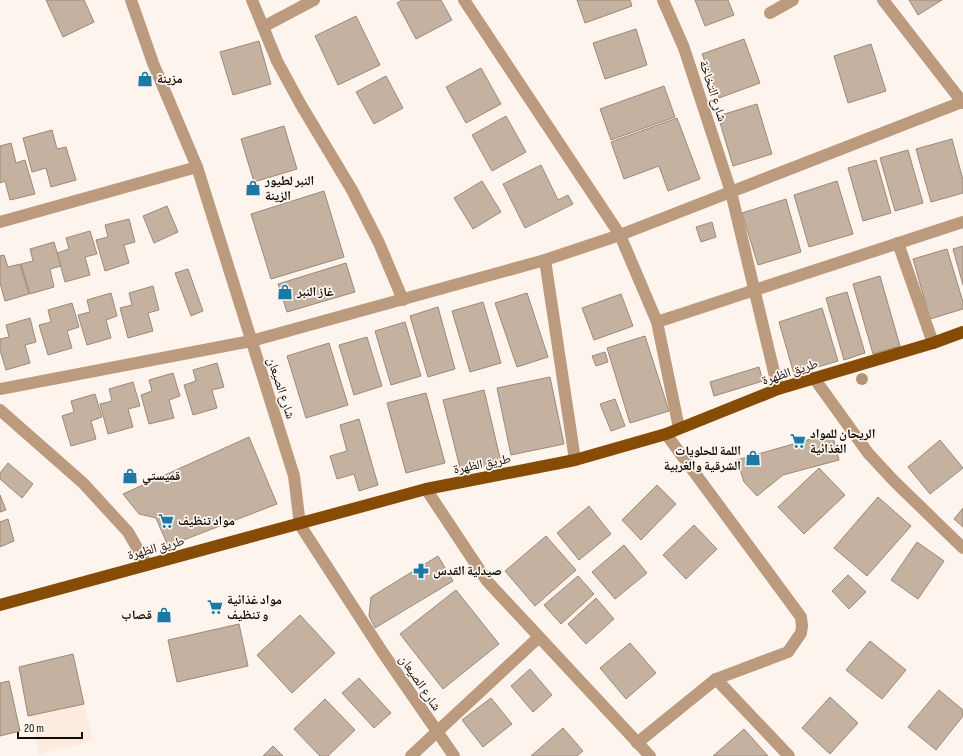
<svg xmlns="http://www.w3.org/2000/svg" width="963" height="756" font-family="'Sofia Sans Condensed','Noto Naskh Arabic',sans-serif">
	<rect width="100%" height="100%" fill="#fcf4ed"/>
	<!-- built -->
	<polygon fill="#fcebde" points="73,654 93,741 39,754 19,667"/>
	<!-- building -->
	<g fill="#c5b1a0" stroke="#9d8979">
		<polygon points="46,0 84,0 94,22 63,37"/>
		<polygon points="402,0 441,0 452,20 416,39 397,3"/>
		<polygon points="577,0 630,0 632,6 585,23"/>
		<polygon points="695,0 728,0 734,15 705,26"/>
		<polygon points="909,0 942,0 918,15"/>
		<polygon points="356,16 380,65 338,85 315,36"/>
		<polygon points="636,29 647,65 605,79 593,43"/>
		<polygon points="744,39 760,83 719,98 702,54"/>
		<polygon points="259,41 271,84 233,95 220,52"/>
		<polygon points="871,44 886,91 848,103 834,56"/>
		<polygon points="481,68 501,104 466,123 446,87"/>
		<polygon points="386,76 403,108 374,124 356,92"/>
		<polygon points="664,86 675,117 611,140 600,109"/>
		<polygon points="757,104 772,154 733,166 718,116"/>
		<polygon points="506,116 526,152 492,171 472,135"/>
		<polygon points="677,118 700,179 668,191 659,166 624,179 611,142"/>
		<polygon points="284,126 297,169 254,182 241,139"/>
		<polygon points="52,130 57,149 66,147 76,180 51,187 46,168 32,172 23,138"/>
		<polygon points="952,139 963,180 963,193 931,202 916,149"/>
		<polygon points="11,143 16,163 25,160 35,194 10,200 5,181 0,183 0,146"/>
		<polygon points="908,150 923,203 895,211 880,158"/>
		<polygon points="876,160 891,213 863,221 848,168"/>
		<polygon points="541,165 558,200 568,195 573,204 525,228 503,184"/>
		<polygon points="482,181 501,212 473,229 454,198"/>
		<polygon points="837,181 853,234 809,247 794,195"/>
		<polygon points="324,191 344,257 271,279 251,214"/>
		<polygon points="786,199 801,252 758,265 742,213"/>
		<polygon points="167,206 178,232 154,243 143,216"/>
		<polygon points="129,219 135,242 124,245 129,263 105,271 96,240 108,237 105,225"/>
		<polygon points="712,222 716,237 701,242 696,227"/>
		<polygon points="90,231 97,254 85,257 90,275 65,282 57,253 69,249 66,238"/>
		<polygon points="54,242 61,266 50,269 54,287 30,294 21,264 33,261 30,249"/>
		<polygon points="963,246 963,285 953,249"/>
		<polygon points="947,249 963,302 963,309 930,319 913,259"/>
		<polygon points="4,255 8,267 20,264 29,294 5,301 0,283 0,256"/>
		<polygon points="346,263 355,292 287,312 278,284"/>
		<polygon points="188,269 203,311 191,316 175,273"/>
		<polygon points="880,276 900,346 873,354 853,284"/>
		<polygon points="153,286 159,310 148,313 153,331 128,338 120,308 132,305 129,293"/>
		<polygon points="847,292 865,353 844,360 826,298"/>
		<polygon points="111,293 117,316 106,320 111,338 87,345 78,315 90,312 87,300"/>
		<polygon points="527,293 548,357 517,367 495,303"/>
		<polygon points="621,294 633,326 594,340 582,308"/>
		<polygon points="483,302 501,363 470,372 452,311"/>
		<polygon points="72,303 79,327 67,331 72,348 48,355 39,325 51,322 48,310"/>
		<polygon points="438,307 455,369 428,377 410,316"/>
		<polygon points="822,308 838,361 794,374 779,322"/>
		<polygon points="30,318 36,342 25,345 30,363 6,370 0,350 0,339 9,337 6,325"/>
		<polygon points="405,322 421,376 391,385 375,331"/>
		<polygon points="645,336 669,411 630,423 607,348"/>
		<polygon points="367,337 382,386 354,395 339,345"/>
		<polygon points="329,343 348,405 306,418 287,356"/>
		<polygon points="605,352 608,362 596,366 592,356"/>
		<polygon points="217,363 224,387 212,390 217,408 193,415 184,385 196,381 193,370"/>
		<polygon points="759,367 763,381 714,396 710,382"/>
		<polygon points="173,373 180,396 169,400 174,418 149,424 141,395 152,391 149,380"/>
		<polygon points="550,377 564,444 511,455 497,388"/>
		<polygon points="133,382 140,406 128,409 133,427 108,434 100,404 112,401 109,389"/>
		<polygon points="484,390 501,462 461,472 443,400"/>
		<polygon points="426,393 445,463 406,473 387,403"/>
		<polygon points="95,394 102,417 91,421 96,439 71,446 62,416 74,412 71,401"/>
		<polygon points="615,399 625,426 611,431 600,404"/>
		<polygon points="359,419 378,485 359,491 354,474 337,479 330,456 347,451 340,425"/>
		<polygon points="832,433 839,460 783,475 757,496 744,482 737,460"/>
		<polygon points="249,437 277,504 168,546 156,518 139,514 123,494"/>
		<polygon points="940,440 963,468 930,494 908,467"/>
		<polygon points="8,463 33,484 22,498 0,479 0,473"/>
		<polygon points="819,468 845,495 804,534 778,507"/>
		<polygon points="657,485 676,504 641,540 622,520"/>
		<polygon points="0,495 6,510 0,512"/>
		<polygon points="878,497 911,526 867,576 834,548"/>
		<polygon points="589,506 611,534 579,560 557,533"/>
		<polygon points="963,508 963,527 954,519"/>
		<polygon points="8,519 14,541 0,547 0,522"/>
		<polygon points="694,525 717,549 686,579 663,555"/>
		<polygon points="546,536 576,570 535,606 505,571"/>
		<polygon points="917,542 944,561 918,599 891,580"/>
		<polygon points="624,545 647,573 615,599 592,572"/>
		<polygon points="438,556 453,581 375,628 369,616 371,597"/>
		<polygon points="848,575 866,592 849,609 832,591"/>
		<polygon points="578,576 594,594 561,624 544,605"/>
		<polygon points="456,590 499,644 443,689 400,634"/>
		<polygon points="596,598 614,619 586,644 568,624"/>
		<polygon points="300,615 335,653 292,693 257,655"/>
		<polygon points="239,624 248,666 177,682 168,640"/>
		<polygon points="870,641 906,670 882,699 846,670"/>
		<polygon points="630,643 656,673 626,699 600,668"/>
		<polygon points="73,654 84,704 28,716 19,667"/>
		<polygon points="530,669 552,695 533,712 511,686"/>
		<polygon points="359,678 391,713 374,728 342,693"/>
		<polygon points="9,681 20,731 0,736 0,683"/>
		<polygon points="939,690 963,710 963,716 936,750 908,727"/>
		<polygon points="830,697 858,723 830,754 802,728"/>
		<polygon points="491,698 512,724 483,747 462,720"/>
		<polygon points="325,699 355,730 328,756 320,756 294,729"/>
		<polygon points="563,728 583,751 577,756 531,756"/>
		<polygon points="744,729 768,756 713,756"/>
		<polygon points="273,746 283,756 263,756"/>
	</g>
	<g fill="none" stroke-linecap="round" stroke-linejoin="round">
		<!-- street -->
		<g stroke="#bb9a7d" stroke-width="12">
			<polyline points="131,0 153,63 197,167 294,476 300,525 383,653 454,756"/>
			<polyline points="252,0 277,61 301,105 352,190 379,243 403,300"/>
			<polyline points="464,0 620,235 657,322 679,428"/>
			<polyline points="663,0 684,48 731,192 778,389"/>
			<polyline points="883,0 963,103"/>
			<polyline points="770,13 793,0"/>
			<polyline points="263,27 314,0"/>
			<polyline points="0,222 197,167"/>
			<polyline points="898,243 933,343"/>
			<polyline points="545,260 575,460"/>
			<polyline points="657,322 963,222"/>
			<polyline points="814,378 868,453 894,481 963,548"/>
			<polyline points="0,389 251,341 545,260 620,235 962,102"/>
			<polyline points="0,410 83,483 128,532 147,565"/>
			<polyline points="666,434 801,617 802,626 801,633 788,652 716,679"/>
			<polyline points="426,489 487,581 650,756"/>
			<polyline points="637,743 716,679 789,756"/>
			<polyline points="411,756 539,637"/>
		</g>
		<!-- primary -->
		<polyline stroke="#864c05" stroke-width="12" points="0,605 426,489 575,460 666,434 778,389 933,343 963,332"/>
	</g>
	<!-- trees -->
	<circle fill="#b39472" cx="862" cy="379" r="6"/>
	<!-- icons -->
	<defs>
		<symbol id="shop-bare" viewBox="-9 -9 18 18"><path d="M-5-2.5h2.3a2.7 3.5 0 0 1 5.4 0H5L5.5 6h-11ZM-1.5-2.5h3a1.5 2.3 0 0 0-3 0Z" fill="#1c78a6" stroke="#fcf4ed" stroke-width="2.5" paint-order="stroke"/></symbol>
		<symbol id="supermarket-bare" viewBox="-9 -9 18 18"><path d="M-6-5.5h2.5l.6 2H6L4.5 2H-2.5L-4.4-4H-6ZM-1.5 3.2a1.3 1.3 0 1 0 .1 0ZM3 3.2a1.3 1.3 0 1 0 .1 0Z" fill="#1c78a6" stroke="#fcf4ed" stroke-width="2.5" paint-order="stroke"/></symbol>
		<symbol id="pharmacy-bare" viewBox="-9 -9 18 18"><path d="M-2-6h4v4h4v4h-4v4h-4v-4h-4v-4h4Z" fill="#1c78a6" stroke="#fcf4ed" stroke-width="2.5" paint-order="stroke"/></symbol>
	</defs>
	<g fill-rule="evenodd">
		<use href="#shop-bare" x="134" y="68" width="22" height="22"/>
		<use href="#shop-bare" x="242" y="177" width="22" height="22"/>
		<use href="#shop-bare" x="274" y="281" width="22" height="22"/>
		<use href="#supermarket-bare" x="787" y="430" width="22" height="22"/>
		<use href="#shop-bare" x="742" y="447" width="22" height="22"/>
		<use href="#shop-bare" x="119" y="465" width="22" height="22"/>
		<use href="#supermarket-bare" x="155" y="510" width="22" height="22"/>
		<use href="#pharmacy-bare" x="410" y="560" width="22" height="22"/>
		<use href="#supermarket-bare" x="204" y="596" width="22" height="22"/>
		<use href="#shop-bare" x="153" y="604" width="22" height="22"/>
	</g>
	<g text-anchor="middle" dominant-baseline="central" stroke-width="3.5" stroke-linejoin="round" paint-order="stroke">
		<!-- poi labels -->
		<g font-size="13" font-weight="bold" fill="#100a05" stroke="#fcf4ed" text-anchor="start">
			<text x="157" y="79">مزينة</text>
			<text x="265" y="181">النبر لطيور<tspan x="265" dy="15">الزينة</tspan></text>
			<text x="297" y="292">غاز النبر</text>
			<text x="810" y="434">الريحان للمواد<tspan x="810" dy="15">الغذائية</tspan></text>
			<text x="741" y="451" text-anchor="end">اللمة للحلويات<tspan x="741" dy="15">الشرقية والغربية</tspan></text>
			<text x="142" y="476">قميستي</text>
			<text x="178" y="521">مواد تنظيف</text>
			<text x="433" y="571">صيدلية القدس</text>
			<text x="227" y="600">مواد غذائية<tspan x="227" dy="15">و تنظيف</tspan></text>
			<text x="152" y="615" text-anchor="end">قصاب</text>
		</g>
		<!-- street labels -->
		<g font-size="13" fill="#100a05" stroke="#fcf4ed">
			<text transform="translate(713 91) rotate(72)">شارع التخاخة</text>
			<text transform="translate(790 372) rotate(-18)">طريق الظهرة</text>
			<text transform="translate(281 388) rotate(72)">شارع الصيعان</text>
			<text transform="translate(482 464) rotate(-11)">طريق الظهرة</text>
			<text transform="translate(156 548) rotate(-15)">طريق الظهرة</text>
			<text transform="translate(420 683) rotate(56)">شارع الصيعان</text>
		</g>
	</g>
	<!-- scale -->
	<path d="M18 732v6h64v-6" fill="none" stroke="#100a05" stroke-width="2"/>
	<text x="24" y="732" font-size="12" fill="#100a05" stroke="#fcf4ed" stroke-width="3" paint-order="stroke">20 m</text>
</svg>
